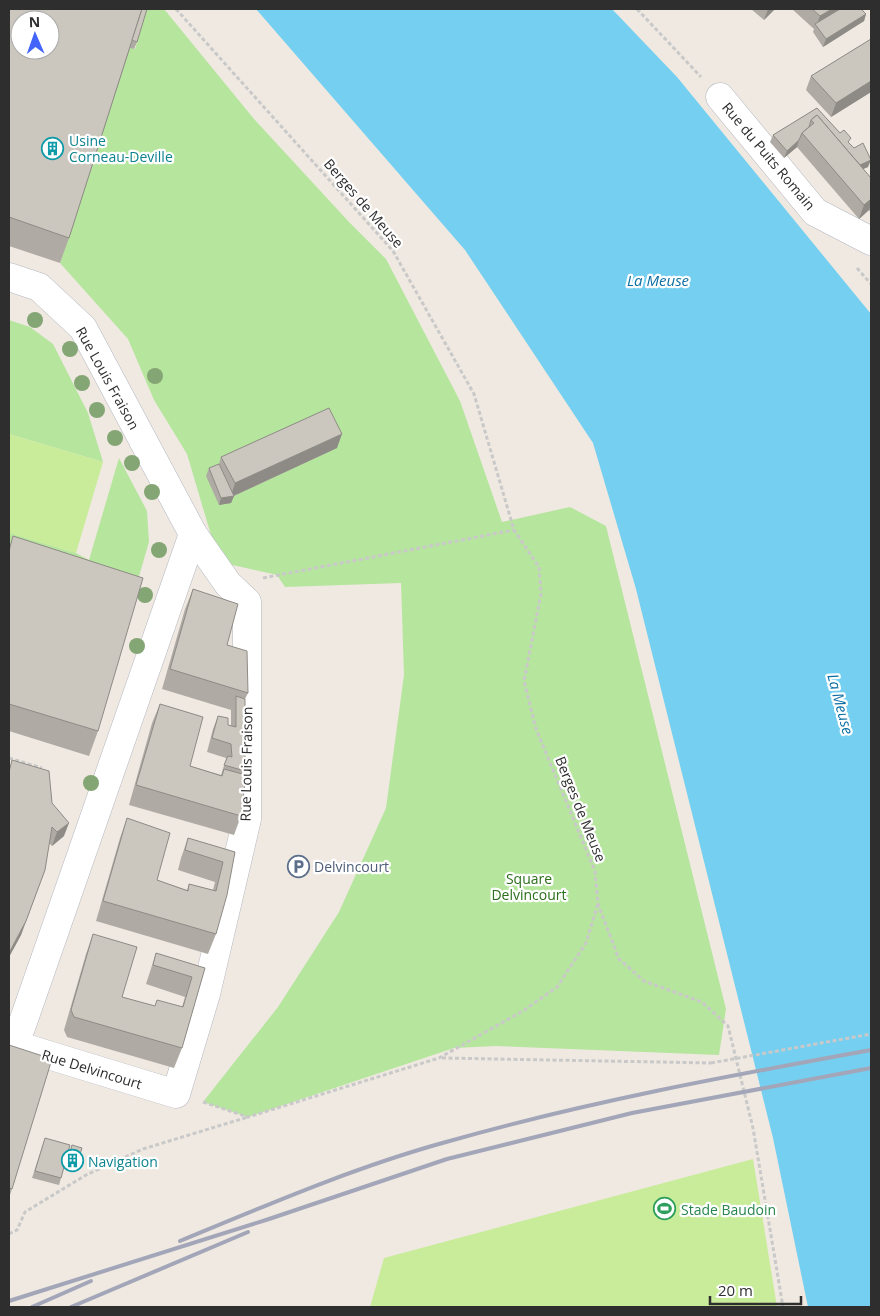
<svg xmlns="http://www.w3.org/2000/svg" width="880" height="1316" font-family="'Open Sans',sans-serif">
	<rect width="100%" height="100%" fill="#efe9e1"/>
	<!-- green -->
	<g fill="#b6e59e">
		<polygon points="147,9 164,9 254,119 349,222 386,259 460,401 502,522 570,507 606,526 726,1009 719,1055 496,1046 454,1048 248,1117 203,1102 278,1007 339,912 386,808 404,675 401,583 285,587 277,575 219,562 187,454 154,400 128,339 60,263 129,47 135,49"/>
		<polygon points="9,320 30,327 53,344 88,413 103,462 9,434"/>
		<polygon points="119,458 147,511 149,542 137,583 9,545 10,533 76,553 89,560"/>
	</g>
	<!-- pitch -->
	<g fill="#c9ec9a">
		<polygon points="9,434 103,462 76,553 9,533"/>
		<polygon points="753,1159 777,1307 370,1307 384,1258"/>
	</g>
	<!-- water -->
	<polygon fill="#75cff0" points="256,9 612,9 677,77 871,314 871,1307 808,1307 773,1138 636,589 593,443 465,250"/>
	<g fill="none" stroke-linecap="round" stroke-linejoin="round">
		<defs>
			<g id="minor">
				<polyline points="720,97 815,212 871,241"/>
				<polyline points="9,277 39,287 83,328 193,534 15,1045"/>
				<polyline points="9,1043 176,1094 206,994 247,819 247,602 228,584 193,534"/>
			</g>
		</defs>
		<!-- minor casing -->
		<use href="#minor" stroke="#b4b7c1" stroke-width="29"/>
		<!-- path -->
		<g stroke="#c9c9c9" stroke-width="3" stroke-dasharray="4 2.5" stroke-linecap="butt">
			<polyline points="176,9 393,251 474,394 514,530 539,567 541,594 524,681 536,729 595,871 598,904 619,959 644,981 702,1002 728,1026 753,1128 783,1307"/>
			<polyline points="637,9 701,77"/>
			<polyline points="857,268 871,284"/>
			<polyline points="263,578 514,530"/>
			<polyline points="9,758 42,768"/>
			<polyline points="442,1058 711,1063"/>
			<polyline points="203,1102 248,1117 439,1058 523,1011 557,987 586,943 598,904"/>
			<polyline points="9,1234 17,1230 25,1212 86,1175 143,1149 248,1117"/>
		</g>
		<!-- minor -->
		<use href="#minor" stroke="#fff" stroke-width="28"/>
		<!-- rail -->
		<g stroke="#a3a6b8" stroke-width="4">
			<path d="M 180,1241 C 267,1205 355,1167 446,1142 C 586,1102 728,1076 871,1050"/>
			<polyline points="9,1301 269,1219 447,1159 632,1113 871,1068"/>
			<polyline points="32,1307 91,1281"/>
			<polyline points="71,1307 248,1232"/>
		</g>
		<!-- path-bridge -->
		<polyline stroke="#c9c9c9" stroke-width="3" stroke-dasharray="4 2.5" stroke-linecap="butt" points="711,1063 871,1034"/>
	</g>
	<!-- trees -->
	<g fill="#84a574">
		<circle cx="35" cy="320" r="8"/>
		<circle cx="70" cy="349" r="8"/>
		<circle cx="155" cy="376" r="8"/>
		<circle cx="82" cy="383" r="8"/>
		<circle cx="97" cy="410" r="8"/>
		<circle cx="115" cy="438" r="8"/>
		<circle cx="132" cy="463" r="8"/>
		<circle cx="152" cy="492" r="8"/>
		<circle cx="159" cy="550" r="8"/>
		<circle cx="145" cy="595" r="8"/>
		<circle cx="137" cy="646" r="8"/>
		<circle cx="91" cy="783" r="8"/>
	</g>
	<!-- wall -->
	<g fill="#afaba4">
		<polygon points="9,9 137,42 134,49 130,48 69,238 60,263 9,246"/>
		<polygon points="751,9 775,9 764,20"/>
		<polygon points="792,9 861,9 866,14 864,21 823,47 813,32 814,29"/>
		<polygon points="871,39 871,92 831,117 806,90 811,76"/>
		<polygon points="817,108 849,143 868,167 863,169 871,178 871,213 869,210 859,219 797,147 784,158 770,142 773,135"/>
		<polygon points="337,448 234,496 231,503 219,505 206,476 209,468 219,464 221,457"/>
		<polygon points="13,536 98,731 89,756 9,731 9,548"/>
		<polygon points="193,589 248,693 245,699 245,771 243,774 241,816 234,835 129,805 152,723 160,704 190,766 221,775 226,759 226,758 207,752 213,729 218,716 228,725 231,726 231,710 162,689 185,609"/>
		<polygon points="12,760 52,803 64,836 52,846 49,843 45,870 21,935 9,957 9,770"/>
		<polygon points="127,818 157,880 187,890 189,884 213,890 215,882 178,870 181,858 188,838 235,852 216,934 208,954 96,921 120,838"/>
		<polygon points="93,934 122,997 154,1006 182,1007 185,997 146,984 156,953 205,968 182,1048 174,1068 67,1037 64,1030 86,954"/>
		<polygon points="9,1045 12,1189 9,1198"/>
		<polygon points="45,1138 61,1178 59,1185 32,1178"/>
		<polygon points="72,1145 77,1163 75,1170 65,1167"/>
	</g>
	<!-- shaded-wall -->
	<g fill="#8e8b86">
		<polygon points="768,9 775,9 764,20"/>
		<polygon points="832,9 849,9 816,26 820,16"/>
		<polygon points="866,14 864,21 823,47 826,39"/>
		<polygon points="871,81 871,92 831,117 836,103"/>
		<polygon points="799,140 797,147 784,158 787,151"/>
		<polygon points="871,160 868,167 851,174 853,167"/>
		<polygon points="871,199 871,205 869,210 859,219 864,205"/>
		<polygon points="342,434 337,448 233,496 234,496 231,503 219,505 221,498 231,496 235,483"/>
		<polygon points="69,823 64,836 52,846 57,832"/>
		<polygon points="26,921 21,935 9,957 9,953"/>
	</g>
	<!-- building -->
	<g fill="#cbc7bf" stroke="#8e8b86" fill-rule="evenodd">
		<path d="M 9,9 L 142,9 L 69,238 L 9,217 ZM 20,20 L 50,20 L 50,50 L 20,50 Z"/>
		<polygon points="142,9 147,9 137,42 132,40"/>
		<polygon points="812,9 832,9 820,16"/>
		<polygon points="840,9 861,9 866,14 826,39 815,24"/>
		<polygon points="871,39 871,81 836,103 811,76"/>
		<polygon points="817,108 840,133 844,130 851,138 848,142 854,148 863,143 871,160 860,165 817,115 811,120 809,127 802,133 799,140 787,151 773,135"/>
		<polygon points="817,115 871,178 871,199 864,205 802,133 814,123 811,120"/>
		<polygon points="329,408 342,434 235,483 221,457"/>
		<polygon points="219,464 234,496 221,498 209,468"/>
		<polygon points="13,536 143,578 98,731 9,704 9,551"/>
		<polygon points="193,589 238,604 227,645 247,651 248,693 170,669"/>
		<polygon points="236,696 245,699 245,771 224,765 228,756 232,757 231,744 212,738 218,716 228,718 228,725 236,727"/>
		<polygon points="160,704 203,717 190,766 222,776 224,769 246,775 241,816 136,785"/>
		<polygon points="12,760 49,771 52,803 69,823 57,832 52,827 45,870 26,921 9,953 9,772"/>
		<polygon points="127,818 170,833 157,880 188,891 189,884 216,891 223,862 185,850 188,838 235,852 227,895 216,934 103,901"/>
		<polygon points="93,934 137,947 122,997 155,1006 157,1000 183,1007 192,977 153,965 156,953 205,968 182,1048 74,1017 71,1010"/>
		<polygon points="9,1045 52,1059 12,1189 9,1188"/>
		<polygon points="45,1138 70,1145 61,1178 35,1171"/>
		<polygon points="72,1145 82,1148 77,1163 68,1159"/>
	</g>
	<!-- icons -->
	<defs>
		<symbol id="building-ring" viewBox="-11 -11 22 22"><circle r="9.5" fill="#fff" stroke="#0f9aa8" stroke-width="1.5"/><path d="M-4-6H4V6H1V3H-1V6H-4ZM-2.5-4.3h1.7v1.8h-1.7ZM.8-4.3h1.7v1.8H.8ZM-2.5-1h1.7V.8h-1.7ZM.8-1h1.7V.8H.8Z" fill="#0f9aa8"/></symbol>
		<symbol id="parking-ring" viewBox="-11 -11 22 22"><circle r="9.5" fill="#fff" stroke="#5c6f8a" stroke-width="1.5"/><path d="M-3.5-5.5H1a3.5 3.5 0 0 1 0 7H-1V5.5H-3.5ZM-1-3.4V-.6H.8a1.4 1.4 0 0 0 0-2.8Z" fill="#5c6f8a"/></symbol>
		<symbol id="stadium-ring" viewBox="-11 -11 22 22"><circle r="9.5" fill="#fff" stroke="#2e9e5b" stroke-width="1.5"/><path d="M0-5a6.5 5 0 1 0 0 10a6.5 5 0 1 0 0-10ZM-3.5-1.8h7v3.6h-7Z" fill="#2e9e5b"/></symbol>
	</defs>
	<g fill-rule="evenodd">
		<use href="#building-ring" x="40" y="136" width="25" height="25"/>
		<use href="#parking-ring" x="286" y="854" width="25" height="25"/>
		<use href="#building-ring" x="60" y="1148" width="25" height="25"/>
		<use href="#stadium-ring" x="652" y="1196" width="25" height="25"/>
	</g>
	<g text-anchor="middle" dominant-baseline="central" stroke-width="4.5" stroke-linejoin="round" paint-order="stroke">
		<!-- culture labels -->
		<g font-size="14" fill="#0d838f" stroke="#fff" text-anchor="start">
			<text x="69" y="140">Usine<tspan x="69" dy="16">Corneau-Deville</tspan></text>
			<text x="88" y="1161">Navigation</text>
		</g>
		<!-- street labels -->
		<g font-size="14" fill="#2e2e2e" stroke="#fff">
			<text transform="translate(769 156) rotate(50)">Rue du Puits Romain</text>
			<text transform="translate(364 203) rotate(49)">Berges de Meuse</text>
			<text transform="translate(108 378) rotate(61)">Rue Louis Fraison</text>
			<text transform="translate(246 764) rotate(-89)">Rue Louis Fraison</text>
			<text transform="translate(581 809) rotate(68)">Berges de Meuse</text>
			<text transform="translate(92 1069) rotate(17)">Rue Delvincourt</text>
		</g>
		<!-- service labels -->
		<g font-size="14" fill="#4e5e75" stroke="#fff" text-anchor="start">
			<text x="314" y="866">Delvincourt</text>
		</g>
		<!-- park labels -->
		<g font-size="14" fill="#2c6e1b" stroke="#fff">
			<text x="529" y="878">Square<tspan x="529" dy="16">Delvincourt</tspan></text>
		</g>
		<!-- leisure labels -->
		<g font-size="14" fill="#27864d" stroke="#fff" text-anchor="start">
			<text x="681" y="1209">Stade Baudoin</text>
		</g>
		<!-- water labels -->
		<g font-size="15" font-style="italic" fill="#0d6fa3" stroke="#fff">
			<text x="658" y="280">La Meuse</text>
			<text transform="translate(841 704) rotate(75)">La Meuse</text>
		</g>
	</g>
	<!-- border -->
	<rect width="880" height="1316" fill="none" stroke="#2e2e2e" stroke-width="20"/>
	<!-- north arrow -->
	<g transform="translate(35 35) rotate(358)"><circle r="24" fill="#ffffff" stroke="#ababab"/>
	<path d="M0-4L9 19L0 12L-9 19Z" fill="#4264fb"/>
	<text y="-8" font-size="14" font-weight="bold" text-anchor="middle" fill="#2e2e2e">N</text>
	</g>
	<!-- scale -->
	<path d="M710 1296v8h91v-8" fill="none" stroke="#2e2e2e" stroke-width="2.5"/>
	<text x="718" y="1296" font-size="15" fill="#2e2e2e" stroke="#ffffff" stroke-width="4" paint-order="stroke">20 m</text>
</svg>
